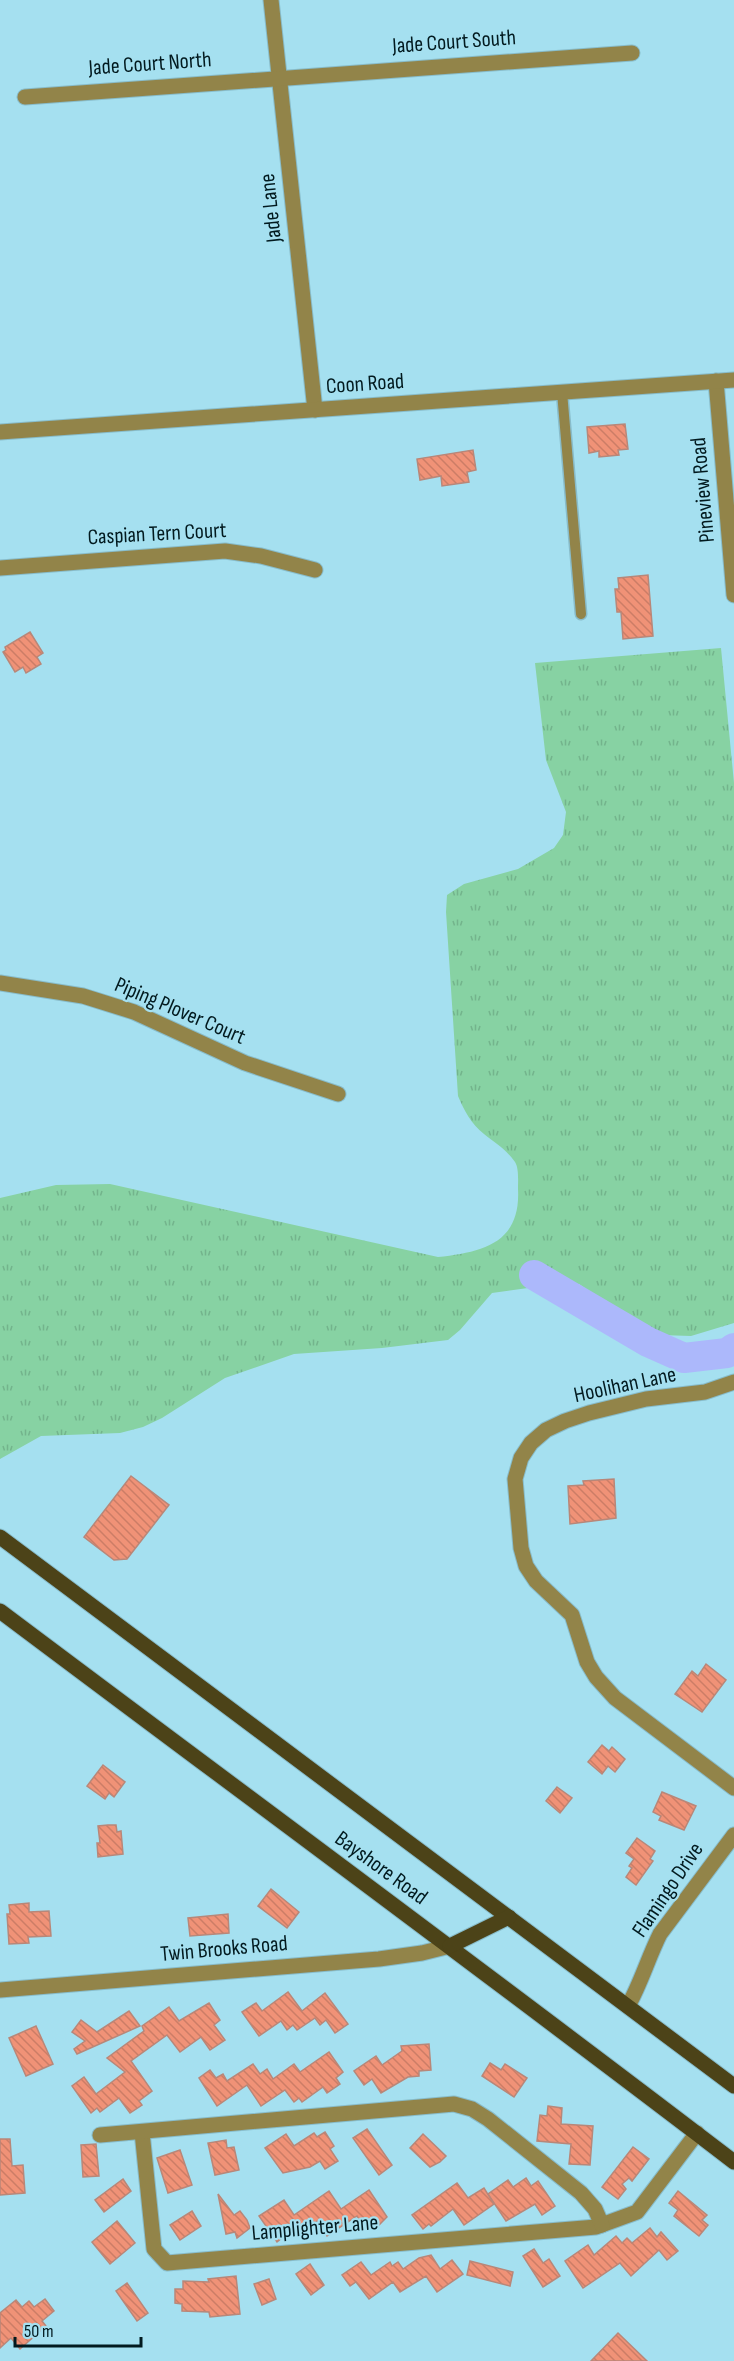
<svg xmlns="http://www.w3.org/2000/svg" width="734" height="2361" font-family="'Sofia Sans Condensed',sans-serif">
	<defs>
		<pattern id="grass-tufts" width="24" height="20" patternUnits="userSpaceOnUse" patternTransform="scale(1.5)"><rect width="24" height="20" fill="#87d2a3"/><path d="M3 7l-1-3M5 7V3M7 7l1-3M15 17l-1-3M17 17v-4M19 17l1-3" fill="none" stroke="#73b48c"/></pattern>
		<pattern id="building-back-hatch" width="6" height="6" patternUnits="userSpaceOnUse" patternTransform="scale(1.5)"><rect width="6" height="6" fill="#f09277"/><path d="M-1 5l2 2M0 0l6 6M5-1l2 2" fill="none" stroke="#cc7d66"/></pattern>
	</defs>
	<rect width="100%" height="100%" fill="#a5e0f0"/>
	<!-- grass -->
	<path fill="url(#grass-tufts)" d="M 721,648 L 734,783 L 734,1323 L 691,1336 L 661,1335 L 641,1328 L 579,1284 L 557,1284 L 492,1293 L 460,1330 L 448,1340 L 382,1348 L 294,1354 L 225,1378 L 162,1418 L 143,1427 L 120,1433 L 41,1436 L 0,1459 L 0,1198 L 56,1185 L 110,1184 L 438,1257 C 483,1252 521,1243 518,1189 C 518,1181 519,1168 515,1162 C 506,1149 495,1143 484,1134 C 471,1124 464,1110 458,1096 L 446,912 L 447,895 L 464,884 L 518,869 L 554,848 L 563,835 L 566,812 L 546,760 L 535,663 Z"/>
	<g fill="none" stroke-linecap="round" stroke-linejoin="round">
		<!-- river -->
		<polyline stroke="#acb8fb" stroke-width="30" points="534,1275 648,1342 684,1358 727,1353 734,1348"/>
	</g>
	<!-- building -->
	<g fill="url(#building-back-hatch)" stroke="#b88779" stroke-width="1.5">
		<polygon points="625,424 628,449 618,450 619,455 599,457 599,451 589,453 587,427"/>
		<polygon points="473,450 476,470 467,472 469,482 442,486 441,476 420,480 417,459"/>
		<polygon points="648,575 653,636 623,639 621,612 617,612 615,589 619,589 618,578"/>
		<polygon points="30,632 43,653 37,657 41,664 26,673 23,667 15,672 3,652 6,650 5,647"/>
		<polygon points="131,1476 169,1505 127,1559 114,1560 84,1537"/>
		<polygon points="614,1479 616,1518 570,1524 568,1486 584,1485 583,1481"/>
		<polygon points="706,1664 726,1680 702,1712 675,1694 692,1671 698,1676"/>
		<polygon points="602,1745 609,1751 612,1747 625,1759 615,1772 608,1766 602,1774 588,1762"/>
		<polygon points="103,1765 125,1782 114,1797 109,1793 105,1799 87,1786"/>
		<polygon points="557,1787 572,1798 560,1813 546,1801"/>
		<polygon points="662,1792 696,1806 684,1830 659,1820 661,1816 653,1812"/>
		<polygon points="108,1825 116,1825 117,1832 121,1831 123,1854 98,1857 97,1843 100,1843 98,1826"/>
		<polygon points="637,1838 655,1851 650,1859 653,1861 636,1885 626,1877 632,1868 629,1866 634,1859 626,1853"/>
		<polygon points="271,1889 299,1912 287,1928 258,1906"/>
		<polygon points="29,1903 29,1912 49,1911 51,1936 28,1937 29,1943 9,1944 7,1914 10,1914 9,1905"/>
		<polygon points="228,1914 229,1933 190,1936 188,1918"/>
		<polygon points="288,1992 302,2011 325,1993 348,2024 335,2033 326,2020 320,2025 315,2018 297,2030 293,2025 287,2030 281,2021 259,2036 242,2012 256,2003 262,2011"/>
		<polygon points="209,2003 220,2020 214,2025 225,2040 210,2050 201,2037 180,2052 167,2035 131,2061 152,2091 139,2101 142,2105 130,2113 119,2098 100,2112 97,2108 91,2113 72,2086 84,2077 96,2094 125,2072 107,2058 144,2031 142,2026 169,2007 179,2021"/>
		<polygon points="129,2011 140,2026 77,2054 74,2049 85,2041 72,2032 81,2020 97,2032"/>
		<polygon points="36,2026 53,2064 26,2076 9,2038"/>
		<polygon points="429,2044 431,2070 419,2071 419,2076 408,2077 381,2093 372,2079 364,2085 354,2071 376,2056 382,2065 402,2051 401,2046"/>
		<polygon points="329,2052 343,2072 336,2078 340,2084 327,2093 323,2087 302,2102 299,2098 294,2102 285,2090 261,2106 247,2085 217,2106 199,2078 210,2070 216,2078 223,2074 227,2081 253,2064 260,2074 267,2069 273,2079 294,2064 300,2072"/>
		<polygon points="490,2063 501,2070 505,2064 527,2078 514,2097 482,2076"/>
		<polygon points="548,2106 562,2108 561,2124 593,2126 590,2165 569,2164 571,2144 537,2141 540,2115 547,2116"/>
		<polygon points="367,2129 392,2165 379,2175 353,2138"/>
		<polygon points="325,2132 334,2146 330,2149 338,2161 325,2169 320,2161 310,2167 283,2173 265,2148 286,2134 294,2146 314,2133 317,2137"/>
		<polygon points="423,2134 446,2156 440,2162 430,2167 410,2148"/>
		<polygon points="0,2139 10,2139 12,2166 23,2165 25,2193 0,2195"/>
		<polygon points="226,2140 227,2148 234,2147 239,2170 215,2175 208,2143"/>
		<polygon points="96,2144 99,2176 83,2177 81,2145"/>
		<polygon points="633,2147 649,2159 632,2181 629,2178 622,2184 626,2189 618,2199 602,2187"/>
		<polygon points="180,2150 192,2185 168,2193 157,2158"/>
		<polygon points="526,2178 531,2186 538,2181 555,2206 542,2215 535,2204 506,2221 488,2194 508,2180 513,2187"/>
		<polygon points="123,2179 131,2191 104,2212 95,2200"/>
		<polygon points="457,2183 468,2198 484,2188 494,2204 464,2225 453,2209 431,2226 429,2224 423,2229 412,2215"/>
		<polygon points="369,2190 387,2217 376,2228 374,2225 366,2230 357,2216 327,2236 317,2221 297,2235 295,2233 289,2237 287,2234 277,2242 259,2216 284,2200 294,2215 329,2191 341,2209"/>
		<polygon points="678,2191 707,2215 702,2220 708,2225 699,2236 674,2216 678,2210 669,2203"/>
		<polygon points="218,2194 234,2215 240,2211 247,2220 250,2228 237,2238 235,2232 226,2234"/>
		<polygon points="192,2211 201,2226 180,2240 170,2225"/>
		<polygon points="117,2221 135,2243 110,2264 92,2242"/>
		<polygon points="650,2228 657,2237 661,2232 678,2251 667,2260 659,2250 631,2276 620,2263 583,2288 565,2261 588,2245 594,2255 616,2236 622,2243 627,2238 632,2243"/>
		<polygon points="534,2249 543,2263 549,2259 560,2276 543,2287 523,2256"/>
		<polygon points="431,2255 440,2269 452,2260 463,2274 437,2292 426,2276 400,2292 393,2282 369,2299 356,2282 350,2286 342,2275 361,2262 371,2275 390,2262 392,2266 398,2262 403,2269 419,2258"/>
		<polygon points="470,2261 513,2272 510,2286 467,2275"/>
		<polygon points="310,2264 324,2285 311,2295 296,2274"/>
		<polygon points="236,2276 240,2314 210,2317 209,2312 182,2311 182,2304 175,2303 175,2289 183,2289 183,2281 209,2282 208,2279"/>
		<polygon points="269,2279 276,2299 262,2305 254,2284"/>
		<polygon points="127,2283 148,2313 137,2321 116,2291"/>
		<polygon points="45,2299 54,2311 42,2321 46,2326 20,2349 11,2338 0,2348 0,2313 16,2300 22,2307 29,2301 34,2307"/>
		<polygon points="618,2333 647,2361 591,2361"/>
	</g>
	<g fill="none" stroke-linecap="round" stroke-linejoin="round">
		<defs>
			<polyline id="service" points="562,392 581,614"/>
			<g id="minor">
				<polyline points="271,0 315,410"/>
				<polyline points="25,97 632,53"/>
				<polyline points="716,381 734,595"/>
				<polyline points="0,432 734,380"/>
				<polyline points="0,568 225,551 261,556 315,570"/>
				<polyline points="0,983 83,996 134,1012 245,1063 338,1094"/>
				<polyline points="734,1382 705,1392 646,1399 589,1413 565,1421 546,1430 531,1443 521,1458 515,1479 521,1548 526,1566 536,1581 572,1615 587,1662 596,1677 615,1698 734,1788"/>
				<polyline points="0,1990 379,1959 422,1953 450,1946"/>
				<path d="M 628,2006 C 641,1983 648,1958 660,1934 L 734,1835"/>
				<polyline points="142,2132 154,2249 167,2263 596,2227 637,2212 697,2133"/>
				<polyline points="100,2135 454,2104 472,2109 488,2119 581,2193 595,2209 602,2225"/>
			</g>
			<g id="primary">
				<polyline points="0,1537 734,2086"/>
				<path d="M 0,1611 C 245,1795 491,1976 734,2162"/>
				<polyline points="450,1946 509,1917"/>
			</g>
		</defs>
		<!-- service casing -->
		<use href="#service" stroke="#88bcca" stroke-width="13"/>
		<!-- minor casing -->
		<use href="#minor" stroke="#88bcca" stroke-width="17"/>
		<!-- primary casing -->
		<use href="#primary" stroke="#88bcca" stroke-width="17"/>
		<!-- service -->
		<use href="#service" stroke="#928449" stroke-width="10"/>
		<!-- minor -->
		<use href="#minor" stroke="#928449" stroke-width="15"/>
		<!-- primary -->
		<use href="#primary" stroke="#4c4318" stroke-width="15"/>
	</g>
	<g text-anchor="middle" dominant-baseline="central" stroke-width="4.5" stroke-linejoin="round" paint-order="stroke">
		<!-- street labels -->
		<g font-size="22" fill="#021a1f" stroke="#a5e0f0">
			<text transform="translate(454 42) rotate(-4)">Jade Court South</text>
			<text transform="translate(150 64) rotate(-4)">Jade Court North</text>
			<text transform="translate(271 208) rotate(-96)">Jade Lane</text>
			<text transform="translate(365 384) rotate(-4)">Coon Road</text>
			<text transform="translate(703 490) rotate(-95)">Pineview Road</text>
			<text transform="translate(157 534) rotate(-3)">Caspian Tern Court</text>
			<text transform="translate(180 1011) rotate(23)">Piping Plover Court</text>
			<text transform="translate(625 1385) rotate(-12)">Hoolihan Lane</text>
			<text transform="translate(381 1868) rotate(36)">Bayshore Road</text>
			<text transform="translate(668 1890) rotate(-56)">Flamingo Drive</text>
			<text transform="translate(224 1949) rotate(-5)">Twin Brooks Road</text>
			<text transform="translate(315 2228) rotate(-5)">Lamplighter Lane</text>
		</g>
	</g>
	<!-- scale -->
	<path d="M15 2337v9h126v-9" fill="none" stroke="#021a1f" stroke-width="3"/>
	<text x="24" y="2337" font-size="18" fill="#021a1f" stroke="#a5e0f0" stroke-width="4.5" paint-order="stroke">50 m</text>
</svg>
